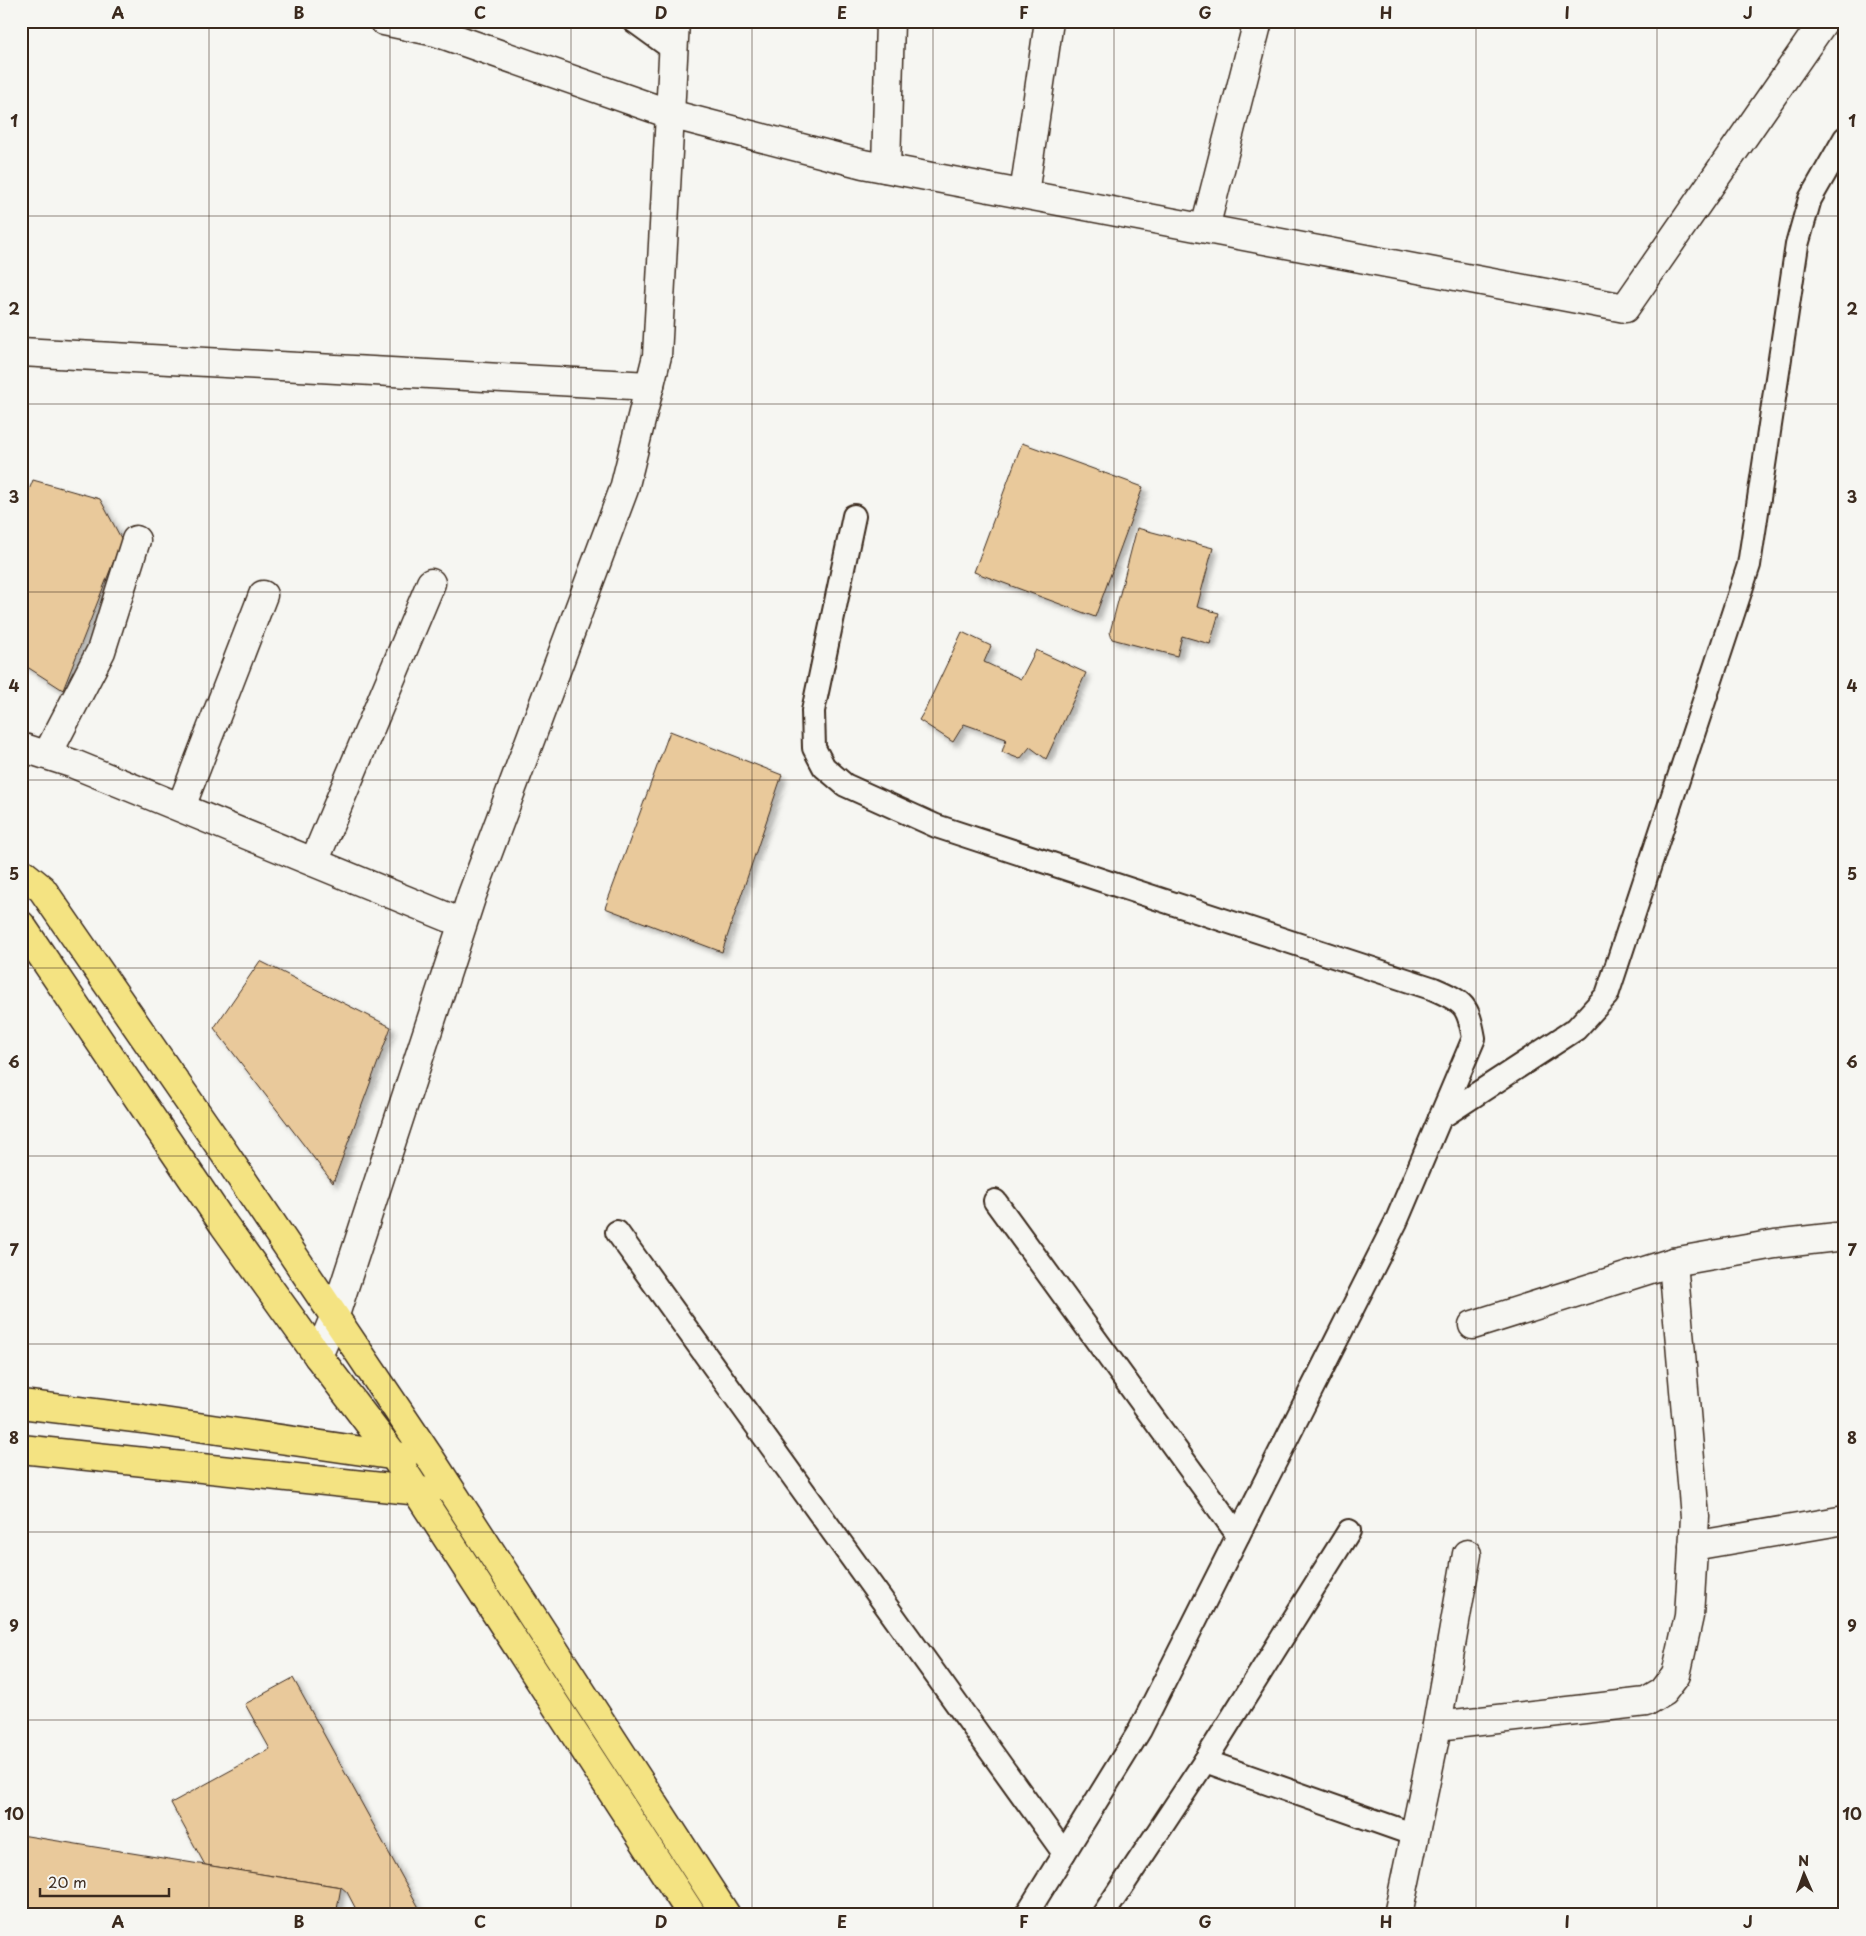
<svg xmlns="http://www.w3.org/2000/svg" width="1866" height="1936" font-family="'Playpen Sans',sans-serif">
	<defs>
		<filter id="shadow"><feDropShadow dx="4.5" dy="4.5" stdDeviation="2.5" flood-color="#0004"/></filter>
	</defs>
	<rect width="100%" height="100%" fill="#f6f6f2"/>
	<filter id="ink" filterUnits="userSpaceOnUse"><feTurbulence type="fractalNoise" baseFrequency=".02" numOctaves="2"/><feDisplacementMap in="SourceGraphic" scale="10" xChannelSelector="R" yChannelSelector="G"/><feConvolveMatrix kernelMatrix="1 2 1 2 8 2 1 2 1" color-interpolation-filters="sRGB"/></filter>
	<g filter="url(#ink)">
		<!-- building -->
		<g fill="#e9c99b" stroke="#3b2a1e" filter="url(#shadow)">
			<polygon points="1022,443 1143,487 1095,617 974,572"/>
			<polygon points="33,480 100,499 122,540 63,690 21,663 21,510"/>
			<polygon points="1137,528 1213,548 1197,607 1219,613 1210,644 1182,636 1177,656 1112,639 1110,632"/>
			<polygon points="962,632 991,646 984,662 1021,679 1036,650 1086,673 1046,759 1030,747 1020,759 1002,752 1006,739 964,724 953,742 919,720 925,710"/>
			<polygon points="670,731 782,775 722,952 605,908"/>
			<polygon points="260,961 391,1027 333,1183 214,1028"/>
			<polygon points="293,1678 423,1915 359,1915 347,1892 341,1887 205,1865 171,1803 270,1749 245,1704"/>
			<polygon points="21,1835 341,1887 336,1915 21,1915"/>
		</g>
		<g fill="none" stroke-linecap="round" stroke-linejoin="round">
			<defs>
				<g id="lane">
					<polyline points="634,21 674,50"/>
					<path d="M 854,516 L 813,711 L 814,748 L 824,767 L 845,785 L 936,826 L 1434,989 C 1464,1002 1468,1005 1474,1038 L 1396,1222 L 1140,1730 L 1026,1915"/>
					<polyline points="1440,1118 1576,1029 1607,995 1749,565 1797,245 1810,199 1845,138"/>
					<polyline points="995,1201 1238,1535"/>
					<polyline points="617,1232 1064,1853"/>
					<polyline points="1205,1761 1415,1835"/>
					<polyline points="1103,1915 1205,1761 1349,1531"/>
				</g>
				<g id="street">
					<polyline points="384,21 436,32 670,114 863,164 1625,308 1824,21"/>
					<polyline points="886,168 890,21"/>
					<polyline points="1024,194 1049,21"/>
					<polyline points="1205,228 1258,21"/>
					<polyline points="21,352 650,386"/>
					<polyline points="21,747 74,764 462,923"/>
					<polyline points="47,755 101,651 136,540"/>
					<polyline points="181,807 263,595"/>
					<polyline points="314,862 431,583"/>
					<polyline points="1473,1325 1673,1262 1775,1244 1845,1236"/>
					<polyline points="318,1356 334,1318 472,895 624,489 657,356 675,21"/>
					<polyline points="1693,1546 1845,1520"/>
					<polyline points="1437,1726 1646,1702 1663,1692 1676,1675 1689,1616 1695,1517 1673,1262"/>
					<polyline points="1398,1915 1434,1742 1467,1554"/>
				</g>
				<g id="primary">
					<polyline points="21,872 42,889 221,1148 430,1458 726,1915"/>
					<polyline points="21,925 224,1225 318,1356 394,1456 692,1915"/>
					<polyline points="21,1404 143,1419 404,1457"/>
					<polyline points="21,1449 429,1492"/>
				</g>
			</defs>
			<!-- lane casing -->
			<use href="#lane" stroke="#3b2a1e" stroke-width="26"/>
			<!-- street casing -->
			<use href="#street" stroke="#3b2a1e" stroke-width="31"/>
			<!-- primary casing -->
			<use href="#primary" stroke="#3b2a1e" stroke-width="31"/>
			<!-- lane -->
			<use href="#lane" stroke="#f6f6f2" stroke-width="22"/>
			<!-- street -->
			<use href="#street" stroke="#f6f6f2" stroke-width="28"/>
			<!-- primary -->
			<use href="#primary" stroke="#f4e382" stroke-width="28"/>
		</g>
	</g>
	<!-- grid -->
	<path fill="none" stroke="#3b2a1e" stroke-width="1" stroke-opacity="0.55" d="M 209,21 L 209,1915M 390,21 L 390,1915M 571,21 L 571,1915M 752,21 L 752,1915M 933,21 L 933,1915M 1114,21 L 1114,1915M 1295,21 L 1295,1915M 1476,21 L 1476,1915M 1657,21 L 1657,1915M 21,216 L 1845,216M 21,404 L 1845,404M 21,592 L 1845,592M 21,780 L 1845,780M 21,968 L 1845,968M 21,1156 L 1845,1156M 21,1344 L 1845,1344M 21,1532 L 1845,1532M 21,1720 L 1845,1720"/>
	<!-- margin -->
	<rect width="1866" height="1936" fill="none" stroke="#f6f6f2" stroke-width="55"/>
	<!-- north arrow -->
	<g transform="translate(1804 1874) rotate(358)" stroke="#f6f6f2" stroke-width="4" paint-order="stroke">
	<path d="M0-4L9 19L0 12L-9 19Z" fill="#3b2a1e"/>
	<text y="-8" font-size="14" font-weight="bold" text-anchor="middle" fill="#3b2a1e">N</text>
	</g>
	<!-- scale -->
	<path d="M40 1888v8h129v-8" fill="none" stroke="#3b2a1e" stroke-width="2.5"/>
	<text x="48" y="1888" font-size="15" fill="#3b2a1e" stroke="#f6f6f2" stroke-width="4" paint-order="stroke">20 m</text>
	<rect x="28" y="28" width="1810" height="1880" fill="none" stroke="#3b2a1e" stroke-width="2"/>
	<g font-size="16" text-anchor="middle" font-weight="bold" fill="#3b2a1e">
		<text x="118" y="19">A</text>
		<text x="299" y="19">B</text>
		<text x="480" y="19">C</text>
		<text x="661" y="19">D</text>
		<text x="842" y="19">E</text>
		<text x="1024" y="19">F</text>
		<text x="1205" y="19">G</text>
		<text x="1386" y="19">H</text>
		<text x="1567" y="19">I</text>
		<text x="1748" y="19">J</text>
		<text x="14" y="127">1</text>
		<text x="1852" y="127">1</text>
		<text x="14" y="315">2</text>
		<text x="1852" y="315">2</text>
		<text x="14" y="503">3</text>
		<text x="1852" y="503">3</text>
		<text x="14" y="692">4</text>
		<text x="1852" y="692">4</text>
		<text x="14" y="880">5</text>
		<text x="1852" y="880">5</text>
		<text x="14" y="1068">6</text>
		<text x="1852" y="1068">6</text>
		<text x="14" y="1256">7</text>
		<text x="1852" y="1256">7</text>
		<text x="14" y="1444">8</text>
		<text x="1852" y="1444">8</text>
		<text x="14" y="1632">9</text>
		<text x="1852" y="1632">9</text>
		<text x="14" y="1820">10</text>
		<text x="1852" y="1820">10</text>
		<text x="118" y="1928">A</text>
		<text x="299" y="1928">B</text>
		<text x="480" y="1928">C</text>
		<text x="661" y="1928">D</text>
		<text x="842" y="1928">E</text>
		<text x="1024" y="1928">F</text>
		<text x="1205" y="1928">G</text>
		<text x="1386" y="1928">H</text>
		<text x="1567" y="1928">I</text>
		<text x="1748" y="1928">J</text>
	</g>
</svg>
